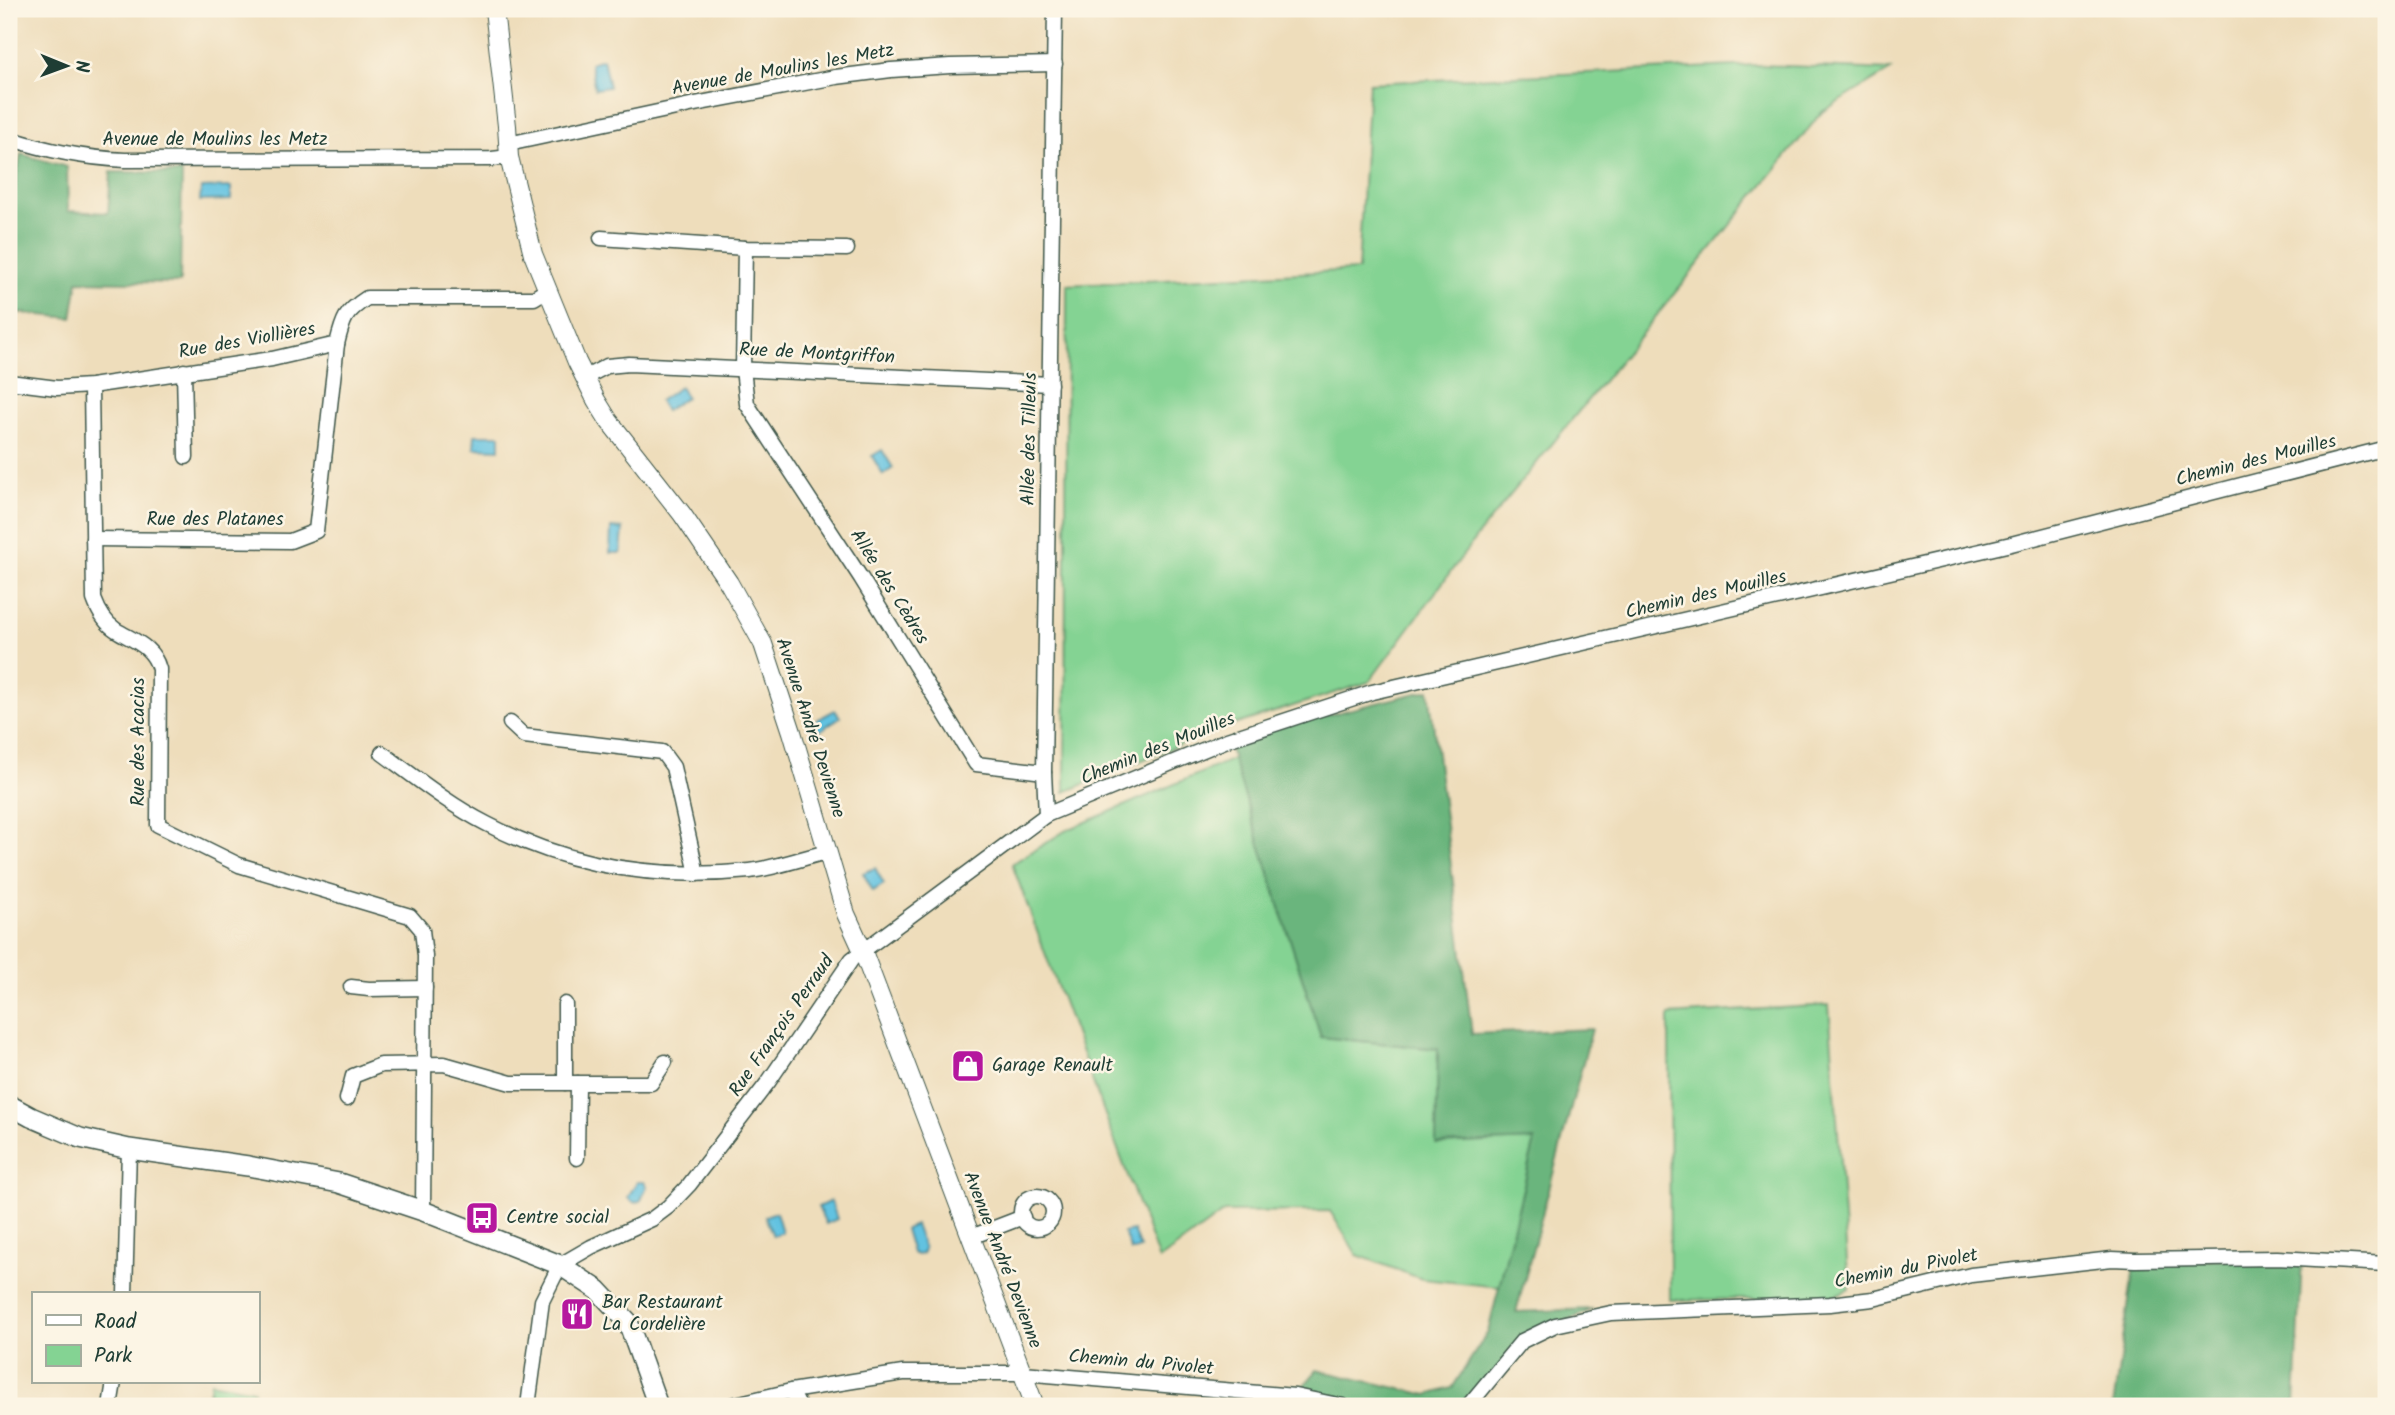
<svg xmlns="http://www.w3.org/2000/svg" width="2395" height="1415" font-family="Kalam,sans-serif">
	<rect width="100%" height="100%" fill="#fcf5e5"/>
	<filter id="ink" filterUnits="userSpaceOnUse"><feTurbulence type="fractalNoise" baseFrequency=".0143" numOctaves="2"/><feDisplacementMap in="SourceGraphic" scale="14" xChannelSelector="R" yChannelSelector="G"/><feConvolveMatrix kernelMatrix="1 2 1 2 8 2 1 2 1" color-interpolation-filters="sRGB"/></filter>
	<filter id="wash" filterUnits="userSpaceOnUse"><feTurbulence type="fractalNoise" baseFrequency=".00686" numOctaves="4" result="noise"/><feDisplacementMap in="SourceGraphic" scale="28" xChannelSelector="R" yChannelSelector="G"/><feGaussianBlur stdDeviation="1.57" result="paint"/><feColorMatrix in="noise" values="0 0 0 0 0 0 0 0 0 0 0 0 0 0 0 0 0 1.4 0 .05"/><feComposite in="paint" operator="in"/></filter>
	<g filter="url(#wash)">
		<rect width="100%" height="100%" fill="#edb"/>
		<!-- green -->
		<g fill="#84d393" stroke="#528864" stroke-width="2">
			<polygon points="1757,65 1891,70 1822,112 1478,535 1369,682 1208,733 1065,792 1067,285 1358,270 1369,83"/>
			<polygon points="1233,759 1321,1037 1438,1049 1436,1144 1535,1140 1499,1287 1422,1279 1357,1255 1330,1211 1224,1212 1159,1260 1012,864 1065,831"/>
			<polygon points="1829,1005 1849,1289 1829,1298 1670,1300 1669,1015"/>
			<polygon points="211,1382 254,1390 251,1406 207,1406"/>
		</g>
		<!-- forest -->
		<g fill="#6bb57d" stroke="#457958" stroke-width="2">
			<polygon points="21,154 67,167 68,211 108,213 111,172 182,173 180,283 78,281 72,318 9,312 9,206 11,206"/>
			<polygon points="1429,690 1472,1034 1592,1029 1516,1312 1593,1309 1522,1341 1468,1406 1343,1406 1295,1396 1317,1370 1428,1395 1452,1388 1488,1332 1535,1140 1436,1144 1438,1049 1321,1037 1227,740"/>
			<polygon points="2302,1259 2295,1406 2113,1406 2135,1260"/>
		</g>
		<!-- water -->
		<g fill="#62c2e1" stroke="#40808a" stroke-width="2">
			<polygon points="603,59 609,87 595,89 590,63"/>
			<polygon points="231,187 231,200 200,201 201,188"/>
			<polygon points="680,387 686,397 665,411 659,401"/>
			<polygon points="475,435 500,435 500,449 474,448"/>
			<polygon points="882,450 893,468 883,475 872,456"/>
			<polygon points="611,528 623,529 621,553 610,553"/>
			<polygon points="835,710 840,717 818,732 813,722"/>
			<polygon points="875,868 884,884 873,891 863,873"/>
			<polygon points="637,1182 644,1182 647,1186 641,1200 636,1203 631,1201 628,1197"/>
			<polygon points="831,1201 837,1219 826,1224 818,1207"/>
			<polygon points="776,1212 782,1232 773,1236 765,1216"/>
			<polygon points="915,1225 924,1249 922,1254 917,1255 912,1253 905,1229"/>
			<polygon points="1133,1231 1140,1248 1131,1251 1124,1233"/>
		</g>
	</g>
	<g filter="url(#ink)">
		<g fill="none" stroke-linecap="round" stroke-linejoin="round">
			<defs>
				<g id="minor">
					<path d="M 9,138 C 47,151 84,158 125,160 L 492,159 L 509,157"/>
					<polyline points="508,144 695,104 836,77 891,70 950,66 1055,64"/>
					<polyline points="601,238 745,248 847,249"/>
					<polyline points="745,248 743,369 747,404 861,578 976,764 1044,772"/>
					<polyline points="184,371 186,457"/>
					<polyline points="584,378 607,366 629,364 1050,384"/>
					<path d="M 9,382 L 57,388 L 91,386 L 272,359 L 337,344 C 343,319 345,312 367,298 L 534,298 L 547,290"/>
					<path d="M 91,386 L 94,599 C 98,610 105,623 116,630 C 134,641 153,646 159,669 L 158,825 L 239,865 L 410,916 L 422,930 L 425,956 L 423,1211"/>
					<polyline points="93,539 290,541 316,531 337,344"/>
					<polyline points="510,723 524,736 662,752 673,767 697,874"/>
					<path d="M 382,753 C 416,778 450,805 487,824 C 569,867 658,880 750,871 C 775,868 802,858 827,852"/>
					<polyline points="1046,815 1044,772 1055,9"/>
					<polyline points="351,987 369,989 425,988"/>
					<polyline points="565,1083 565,1004"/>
					<polyline points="347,1099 353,1076 381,1065 444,1064 511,1083 651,1083 665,1062"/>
					<polyline points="577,1158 578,1083"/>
					<circle cx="1037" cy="1212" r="16"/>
					<polyline points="971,1237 1023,1217"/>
					<polyline points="125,1294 129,1149"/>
					<polyline points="791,1391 799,1406"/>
					<polyline points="110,1406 114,1382"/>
					<polyline points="528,1406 542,1301 560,1265 591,1247 652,1219 668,1207 689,1185 769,1081 852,959 1046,815 1227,740 1372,692 2011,544 2386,448"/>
					<polyline points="727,1406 791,1391 903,1373 1023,1373 1295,1396 1343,1406"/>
					<polyline points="1468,1406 1522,1341 1555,1325 1611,1313 1830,1304 1873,1299 1971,1275 2112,1259 2135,1260 2277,1258 2386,1264"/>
				</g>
				<polyline id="tertiary" points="494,9 507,126 509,157 533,254 577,362 596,400 609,421 682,514 729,583 763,644 792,732 846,914 862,949 1035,1406"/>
				<polyline id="secondary" points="9,1105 31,1117 80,1138 129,1149 248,1166 339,1183 423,1211 560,1265 598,1290 628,1322 658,1406"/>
			</defs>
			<!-- minor casing -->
			<use href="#minor" stroke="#3e5548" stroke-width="17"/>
			<!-- tertiary casing -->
			<use href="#tertiary" stroke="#3e5548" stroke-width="20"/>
			<!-- secondary casing -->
			<use href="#secondary" stroke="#3e5548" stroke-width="22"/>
			<!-- minor -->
			<use href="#minor" stroke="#fff" stroke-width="14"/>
			<!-- tertiary -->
			<use href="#tertiary" stroke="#fff" stroke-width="18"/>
			<!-- secondary -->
			<use href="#secondary" stroke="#fff" stroke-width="19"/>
		</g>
	</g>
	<!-- icons -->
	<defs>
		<symbol id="shop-square" viewBox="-11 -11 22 22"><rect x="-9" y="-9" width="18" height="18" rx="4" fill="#b5179e" stroke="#fcf5e5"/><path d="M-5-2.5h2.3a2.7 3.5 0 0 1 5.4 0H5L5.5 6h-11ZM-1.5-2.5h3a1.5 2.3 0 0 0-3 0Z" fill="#fff"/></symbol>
		<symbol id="bus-square" viewBox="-11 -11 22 22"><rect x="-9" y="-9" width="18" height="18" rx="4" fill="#b5179e" stroke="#fcf5e5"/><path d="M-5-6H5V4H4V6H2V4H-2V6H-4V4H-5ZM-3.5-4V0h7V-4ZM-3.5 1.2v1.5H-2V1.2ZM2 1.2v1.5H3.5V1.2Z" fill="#fff"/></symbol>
		<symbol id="restaurant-square" viewBox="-11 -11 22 22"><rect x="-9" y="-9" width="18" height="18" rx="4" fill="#b5179e" stroke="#fcf5e5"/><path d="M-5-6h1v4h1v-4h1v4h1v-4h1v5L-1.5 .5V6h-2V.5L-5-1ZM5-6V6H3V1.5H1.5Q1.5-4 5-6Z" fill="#fff"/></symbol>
	</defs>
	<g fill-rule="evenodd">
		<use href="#shop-square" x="949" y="1047" width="38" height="38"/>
		<use href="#bus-square" x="463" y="1199" width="38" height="38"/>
		<use href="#restaurant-square" x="558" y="1295" width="38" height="38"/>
	</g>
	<g text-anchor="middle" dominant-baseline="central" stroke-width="5" stroke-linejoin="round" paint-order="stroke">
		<!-- street labels -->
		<g font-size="19" fill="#1f3d34" stroke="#fcf5e5">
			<text transform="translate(783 70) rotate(-10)">Avenue de Moulins les Metz</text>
			<text x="215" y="140">Avenue de Moulins les Metz</text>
			<text transform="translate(247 341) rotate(-10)">Rue des Viollières</text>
			<text transform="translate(817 354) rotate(3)">Rue de Montgriffon</text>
			<text transform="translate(1030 439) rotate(-89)">Allée des Tilleuls</text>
			<text transform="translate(2256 461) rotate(-14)">Chemin des Mouilles</text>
			<text x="215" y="520">Rue des Platanes</text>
			<text transform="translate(889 587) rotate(58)">Allée des Cèdres</text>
			<text transform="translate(1706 595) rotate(-13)">Chemin des Mouilles</text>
			<text transform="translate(810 728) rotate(72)">Avenue André Devienne</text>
			<text transform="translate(139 742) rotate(-90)">Rue des Acacias</text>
			<text transform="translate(1158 749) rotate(-22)">Chemin des Mouilles</text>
			<text transform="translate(782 1026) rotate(-55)">Rue François Perraud</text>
			<text transform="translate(1002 1260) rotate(69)">Avenue André Devienne</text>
			<text transform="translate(1906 1269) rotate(-11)">Chemin du Pivolet</text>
			<text transform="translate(1141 1363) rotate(5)">Chemin du Pivolet</text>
		</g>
		<!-- poi labels -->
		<g font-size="19" fill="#1f3d34" stroke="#fcf5e5" text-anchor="start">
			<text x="992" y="1066">Garage Renault</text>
			<text x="506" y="1218">Centre social</text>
			<text x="602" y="1303">Bar Restaurant<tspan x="602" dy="22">La Cordelière</tspan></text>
		</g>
	</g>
	<!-- margin -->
	<rect width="2395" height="1415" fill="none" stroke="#fcf5e5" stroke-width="35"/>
	<!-- legend -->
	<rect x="32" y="1292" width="228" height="91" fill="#fcf5e5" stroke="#a4ab9e" stroke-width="2"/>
	<rect x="46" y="1315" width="35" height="10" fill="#ffffff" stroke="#a4ab9e" stroke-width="2"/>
	<text x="94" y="1328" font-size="21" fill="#1f3d34">Road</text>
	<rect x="46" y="1345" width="35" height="21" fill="#84d393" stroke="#a4ab9e" stroke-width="2"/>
	<text x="94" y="1362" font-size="21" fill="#1f3d34">Park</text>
	<!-- north arrow -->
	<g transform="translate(66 66) rotate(91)" stroke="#fcf5e5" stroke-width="5" paint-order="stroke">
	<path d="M0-5L12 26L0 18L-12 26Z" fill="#1f3d34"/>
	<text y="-10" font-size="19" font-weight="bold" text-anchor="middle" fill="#1f3d34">N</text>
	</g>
</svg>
